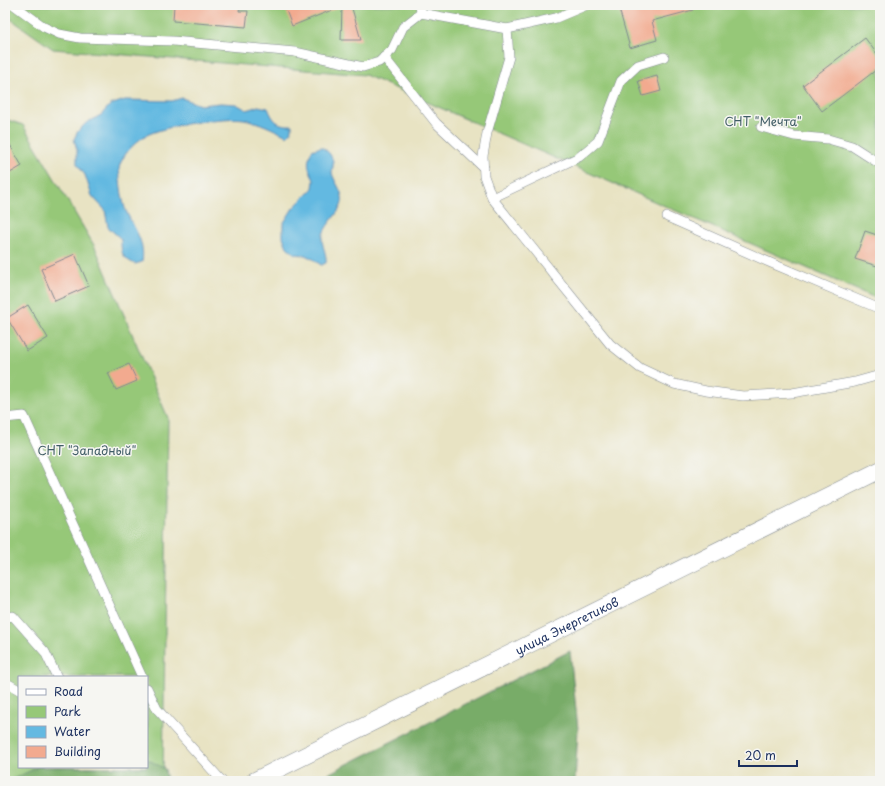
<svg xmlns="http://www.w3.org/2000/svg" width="885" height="786" font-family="'Playpen Sans',sans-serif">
	<rect width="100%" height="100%" fill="#f6f6f2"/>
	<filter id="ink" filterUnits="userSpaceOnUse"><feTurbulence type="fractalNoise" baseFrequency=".025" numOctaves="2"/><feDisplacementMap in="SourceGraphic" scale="8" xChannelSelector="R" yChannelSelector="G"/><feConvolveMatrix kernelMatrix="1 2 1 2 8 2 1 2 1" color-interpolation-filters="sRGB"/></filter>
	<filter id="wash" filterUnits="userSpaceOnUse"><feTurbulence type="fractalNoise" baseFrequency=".012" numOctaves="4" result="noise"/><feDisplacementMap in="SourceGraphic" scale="16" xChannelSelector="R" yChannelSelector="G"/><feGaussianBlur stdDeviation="0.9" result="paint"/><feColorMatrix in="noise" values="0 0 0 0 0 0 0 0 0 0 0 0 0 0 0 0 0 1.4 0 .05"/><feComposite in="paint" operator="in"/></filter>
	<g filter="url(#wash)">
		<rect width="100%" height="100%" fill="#e8e3c3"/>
		<!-- green -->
		<g fill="#96c878" stroke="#587c6b" fill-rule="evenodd">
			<polygon points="5,5 880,5 880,300 365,75 53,49 5,15"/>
			<path d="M 5,119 L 23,125 L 95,247 L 168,418 L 163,781 L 5,781 ZM 19,677 L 147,677 L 147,767 L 19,767 Z"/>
		</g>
		<!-- forest -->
		<g fill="#78ac68" stroke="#4a6e63">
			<polygon points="570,651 578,729 575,781 314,781"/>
			<polygon points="147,759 165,769 167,781 9,781 38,767 147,767"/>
		</g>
		<!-- water -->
		<g fill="#64b9e1" stroke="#4074a0">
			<path d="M 182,98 L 200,105 L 221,103 L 236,104 L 247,110 L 258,106 L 268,108 C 273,121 278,126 292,125 L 292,130 L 287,136 C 273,129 259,122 244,119 C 224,116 163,126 145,136 C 134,143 122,155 119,168 C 119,172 120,177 120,180 C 121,188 122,197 124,205 C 130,225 146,238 142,262 L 135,264 C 122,258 121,253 121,239 L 108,227 L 105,210 L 92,196 L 85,175 L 77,164 L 77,150 L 74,139 L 78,131 L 86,123 L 101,115 L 110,105 L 125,100 L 172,101 Z"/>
			<path d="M 321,147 C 327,150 331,154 333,161 C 334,165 332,169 332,173 C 335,184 346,194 341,206 C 336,217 324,226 322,238 C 322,247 327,254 326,263 L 321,265 L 313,259 L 305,255 L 295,254 L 287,247 L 283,237 L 283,224 L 293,208 L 313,188 L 314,180 C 308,168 306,163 312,150 Z"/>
		</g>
		<g id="blocks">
			<!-- building -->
			<g fill="#f2aa8f">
				<polygon points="174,5 240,5 239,11 248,11 246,27 173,21"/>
				<polygon points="284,5 351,5 361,40 341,40 342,6 292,26"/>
				<polygon points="618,5 693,5 693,10 652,21 657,40 630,48"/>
				<polygon points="865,38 880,58 880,67 822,111 803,85"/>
				<polygon points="657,76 661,91 643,96 638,81"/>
				<polygon points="5,136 22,166 5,176"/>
				<polygon points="865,231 880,236 880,256 877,266 855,259"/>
				<polygon points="75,254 89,286 55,301 41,269"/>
				<polygon points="28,305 48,338 27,351 7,318"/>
				<polygon points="129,364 137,381 116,390 108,373"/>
			</g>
		</g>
	</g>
	<g filter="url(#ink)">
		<use href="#blocks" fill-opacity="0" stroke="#828990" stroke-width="1"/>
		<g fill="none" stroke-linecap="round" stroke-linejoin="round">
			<defs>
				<g id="lane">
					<polyline points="14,5 44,27 59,34 80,38 173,41 295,52 363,67 379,62 392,50 403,27 421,13"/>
					<polyline points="420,5 421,13 507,29 556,18 587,5"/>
					<polyline points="507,29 509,57 487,133 483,156 484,176 492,198 610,344 640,368 674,384 706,391 743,396 792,393 855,382 880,375"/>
					<polyline points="384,57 436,123 484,168"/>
					<polyline points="761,127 794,136 828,139 852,146 880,164"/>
					<polyline points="492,198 579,157 598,141 621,81 638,65 664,57"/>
					<polyline points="667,217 771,263 880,309"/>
					<polyline points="5,418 24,416 142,677"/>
					<polyline points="5,617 13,616 45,652 57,677"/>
					<polyline points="5,682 19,690"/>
					<polyline points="147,688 157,709 222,781"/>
				</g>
				<g id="street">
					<path id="s1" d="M 254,781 L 880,470"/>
				</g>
			</defs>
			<!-- lane casing -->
			<use href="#lane" stroke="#828990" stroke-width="10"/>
			<!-- street casing -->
			<use href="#street" stroke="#828990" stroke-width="18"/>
			<!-- lane -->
			<use href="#lane" stroke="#fff" stroke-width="9"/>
			<!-- street -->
			<use href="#street" stroke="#fff" stroke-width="17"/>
		</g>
	</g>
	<g text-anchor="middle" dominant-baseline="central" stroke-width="3" stroke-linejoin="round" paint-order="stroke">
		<!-- park labels -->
		<g font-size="12" fill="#405d66" stroke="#f6f6f2">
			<text x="763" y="121">СНТ "Мечта"</text>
			<text x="87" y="450">СНТ "Западный"</text>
		</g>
		<!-- street labels -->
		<g font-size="12" fill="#1b2f5e" stroke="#f6f6f2">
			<text stroke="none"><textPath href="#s1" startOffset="349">улица Энергетиков</textPath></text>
		</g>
	</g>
	<!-- margin -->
	<rect width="885" height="786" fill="none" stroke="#f6f6f2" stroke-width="20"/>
	<!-- legend -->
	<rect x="18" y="676" width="130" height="92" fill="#f6f6f2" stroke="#9ea6b7"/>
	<rect x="26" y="689" width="20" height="6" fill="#ffffff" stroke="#9ea6b7"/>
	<text x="54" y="696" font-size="12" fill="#1b2f5e">Road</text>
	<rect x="26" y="706" width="20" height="12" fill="#96c878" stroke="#9ea6b7"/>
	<text x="54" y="716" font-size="12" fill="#1b2f5e">Park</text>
	<rect x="26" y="726" width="20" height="12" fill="#64b9e1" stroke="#9ea6b7"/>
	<text x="54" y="736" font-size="12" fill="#1b2f5e">Water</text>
	<rect x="26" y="746" width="20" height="12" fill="#f2aa8f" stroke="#9ea6b7"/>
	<text x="54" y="756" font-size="12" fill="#1b2f5e">Building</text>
	<!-- scale -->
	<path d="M739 760v6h58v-6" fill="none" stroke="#1b2f5e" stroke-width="2"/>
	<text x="745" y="760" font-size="12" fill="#1b2f5e" stroke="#f6f6f2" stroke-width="3" paint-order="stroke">20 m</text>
</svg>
